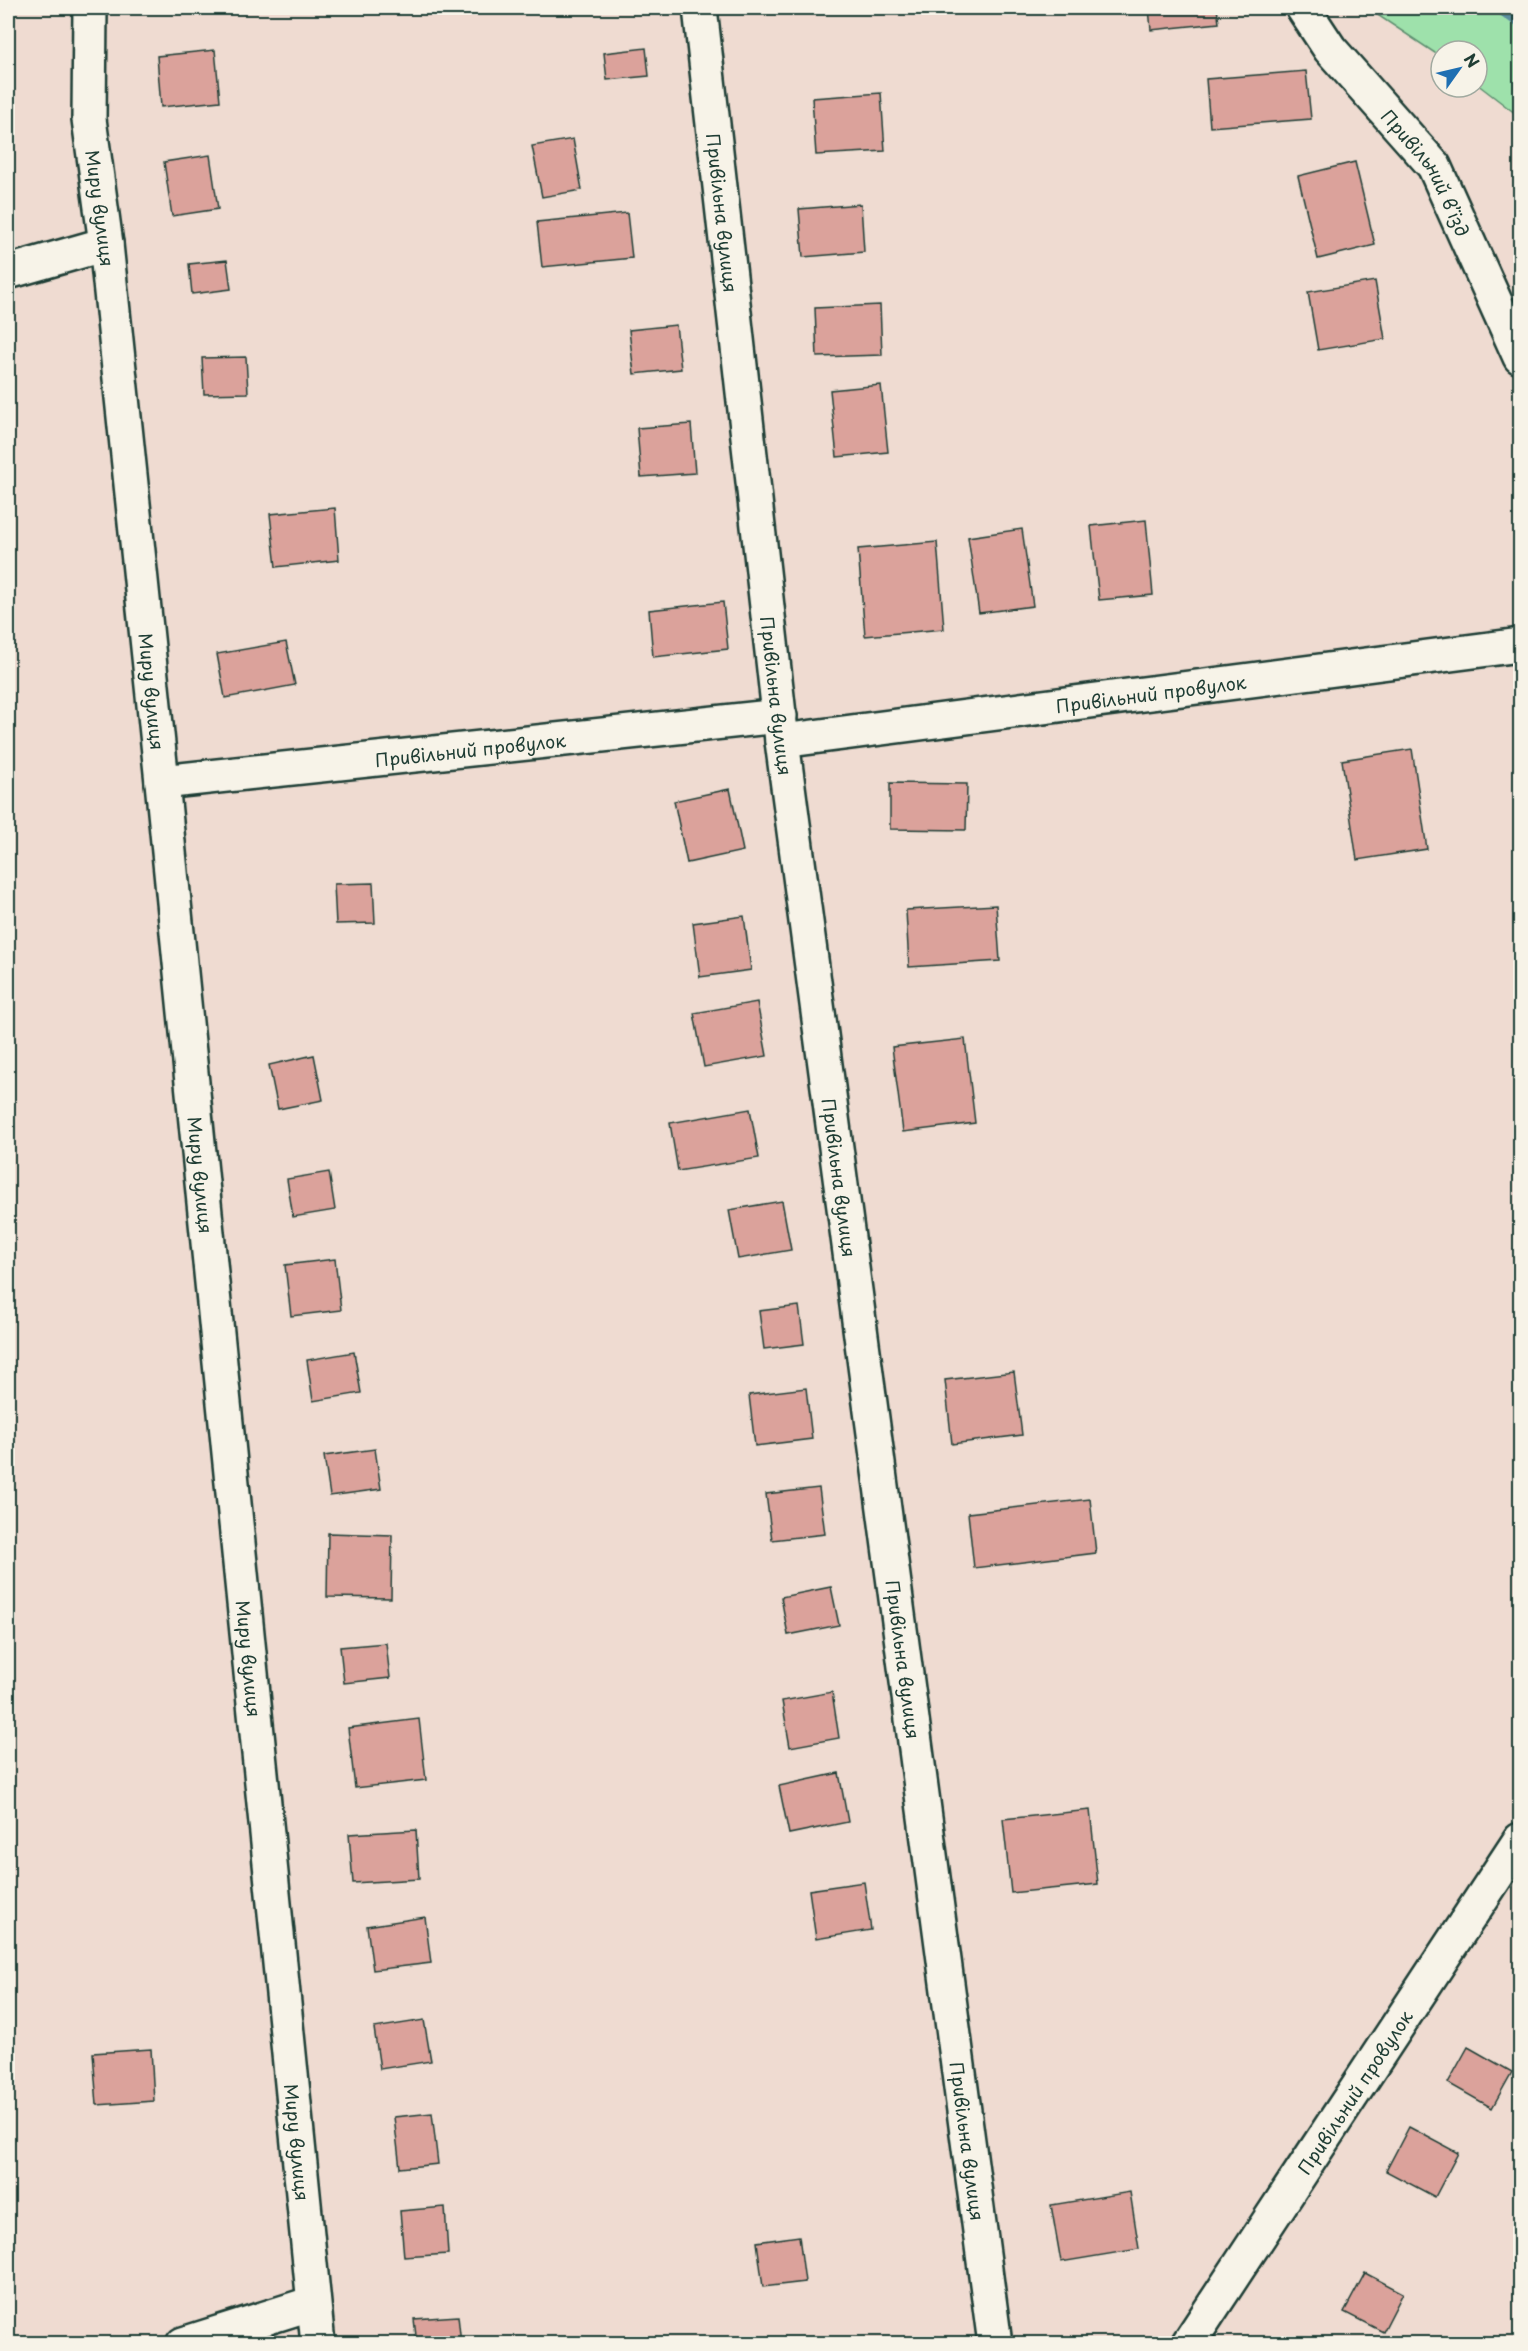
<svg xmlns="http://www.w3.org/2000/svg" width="1528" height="2351" font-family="'Playpen Sans',sans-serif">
	<rect width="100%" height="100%" fill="#efdbd1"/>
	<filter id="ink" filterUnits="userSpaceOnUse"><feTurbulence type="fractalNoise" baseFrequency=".0167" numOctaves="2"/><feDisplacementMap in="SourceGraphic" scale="12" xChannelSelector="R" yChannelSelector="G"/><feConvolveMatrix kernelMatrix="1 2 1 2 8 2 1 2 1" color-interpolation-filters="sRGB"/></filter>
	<g filter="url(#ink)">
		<!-- green -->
		<polygon fill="#9ee1ab" stroke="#5e8f70" stroke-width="1.5" points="1367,8 1520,8 1520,117 1477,84 1477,51 1441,51 1441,57"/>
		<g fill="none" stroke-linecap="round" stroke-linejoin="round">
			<!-- stream -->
			<polyline stroke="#5c8e9e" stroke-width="14" points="1502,8 1520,21"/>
		</g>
		<!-- building -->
		<g fill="#dba29b" stroke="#1f3d34" stroke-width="1.5">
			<polygon points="1149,8 1217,8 1219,23 1151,30"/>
			<polygon points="646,48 649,76 607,80 604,53"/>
			<polygon points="215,50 220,101 161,107 157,56"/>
			<polygon points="1306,71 1311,119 1210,127 1206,79"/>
			<polygon points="881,93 885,151 816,155 812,98"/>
			<polygon points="573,139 582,190 542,197 532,146"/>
			<polygon points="210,155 218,209 172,216 164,162"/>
			<polygon points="1355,162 1375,245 1318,259 1298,176"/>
			<polygon points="861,204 864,252 803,257 799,209"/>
			<polygon points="627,213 632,258 542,267 537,222"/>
			<polygon points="227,260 231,289 192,294 189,264"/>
			<polygon points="1375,281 1385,339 1318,350 1308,292"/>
			<polygon points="880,305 882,355 817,357 815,308"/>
			<polygon points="676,325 681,369 634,374 629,330"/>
			<polygon points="246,357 248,393 204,394 202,358"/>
			<polygon points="881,385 888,452 837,457 830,390"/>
			<polygon points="691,424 695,473 641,477 637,428"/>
			<polygon points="335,508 339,560 276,567 270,514"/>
			<polygon points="1146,520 1153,595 1099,600 1091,526"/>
			<polygon points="1022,529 1033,606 979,613 968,537"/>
			<polygon points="937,542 944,629 865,636 858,549"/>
			<polygon points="723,602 728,649 653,657 649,610"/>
			<polygon points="286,642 295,685 225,698 217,654"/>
			<polygon points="1412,749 1427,849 1357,860 1342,760"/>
			<polygon points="890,783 967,784 966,830 890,829"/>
			<polygon points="730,789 743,851 687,863 674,801"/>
			<polygon points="373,883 375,923 336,924 334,884"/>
			<polygon points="996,905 1000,961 909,967 906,910"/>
			<polygon points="744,916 751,970 700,977 693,923"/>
			<polygon points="757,1002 767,1056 704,1067 694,1013"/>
			<polygon points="965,1039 975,1123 903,1132 892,1047"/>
			<polygon points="314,1055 323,1100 278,1109 269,1065"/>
			<polygon points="750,1109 759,1158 678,1171 670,1123"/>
			<polygon points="329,1172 335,1210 293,1217 287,1179"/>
			<polygon points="782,1201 791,1250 738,1259 729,1210"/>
			<polygon points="335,1259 341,1310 291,1316 285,1265"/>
			<polygon points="799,1306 804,1344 764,1349 759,1311"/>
			<polygon points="354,1352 361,1393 313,1401 307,1360"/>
			<polygon points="1014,1372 1022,1435 952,1444 945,1380"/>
			<polygon points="806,1388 812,1439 755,1446 749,1395"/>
			<polygon points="375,1449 381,1489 330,1496 324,1456"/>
			<polygon points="819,1488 825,1534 772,1540 766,1494"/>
			<polygon points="1090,1499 1096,1553 974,1568 968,1513"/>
			<polygon points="328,1533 392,1535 391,1598 327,1597"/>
			<polygon points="831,1587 839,1625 788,1635 781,1597"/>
			<polygon points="386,1643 390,1678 344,1683 340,1647"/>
			<polygon points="832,1692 839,1738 790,1747 782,1701"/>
			<polygon points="419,1719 426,1780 355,1788 348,1728"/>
			<polygon points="839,1773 848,1822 789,1834 779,1786"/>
			<polygon points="1090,1810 1098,1884 1011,1893 1003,1819"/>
			<polygon points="416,1830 419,1879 353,1883 349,1834"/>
			<polygon points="864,1882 871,1930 816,1939 809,1890"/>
			<polygon points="425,1917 431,1963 373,1970 367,1926"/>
			<polygon points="424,2020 431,2061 380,2069 374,2028"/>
			<polygon points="1468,2047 1512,2072 1492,2108 1448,2083"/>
			<polygon points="151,2049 154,2101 97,2105 93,2053"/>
			<polygon points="432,2113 438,2164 400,2168 394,2117"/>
			<polygon points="1409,2127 1458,2153 1435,2197 1386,2171"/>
			<polygon points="1130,2192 1139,2249 1061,2262 1051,2205"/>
			<polygon points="445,2207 448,2254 404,2257 400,2211"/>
			<polygon points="799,2236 805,2282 763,2287 757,2242"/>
			<polygon points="1365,2273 1403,2293 1383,2332 1344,2312"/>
			<polygon points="458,2316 461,2344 417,2344 414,2319"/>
		</g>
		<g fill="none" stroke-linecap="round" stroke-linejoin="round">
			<defs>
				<g id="minor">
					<path id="s1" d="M 700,8 L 782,741 L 995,2344"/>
					<path id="s2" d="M 1303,8 L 1330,49 L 1434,166 L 1520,357"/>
					<polyline points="8,272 106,244"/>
					<path id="s3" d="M 782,741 L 1520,645"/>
					<path id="s4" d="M 162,782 L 780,716"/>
					<polyline points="183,2344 313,2303"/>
					<path id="s5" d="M 1188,2344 L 1520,1840"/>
				</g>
				<g id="tertiary">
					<path id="s6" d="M 90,8 L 89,119 L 106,244 L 162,782 L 318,2344"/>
				</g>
			</defs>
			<!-- minor casing -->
			<use href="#minor" stroke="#1f3d34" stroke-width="38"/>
			<!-- tertiary casing -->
			<use href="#tertiary" stroke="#1f3d34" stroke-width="38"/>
			<!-- minor -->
			<use href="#minor" stroke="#f7f3e8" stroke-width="33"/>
			<!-- tertiary -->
			<use href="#tertiary" stroke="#f7f3e8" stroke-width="33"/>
		</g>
	</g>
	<g text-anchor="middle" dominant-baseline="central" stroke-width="4.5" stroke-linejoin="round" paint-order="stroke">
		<!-- street labels -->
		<g font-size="18" fill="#1f3d34" stroke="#f7f3e8">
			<text stroke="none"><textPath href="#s2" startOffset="207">Привільний в’їзд</textPath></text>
			<text stroke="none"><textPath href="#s6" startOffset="201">Миру вулиця</textPath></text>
			<text stroke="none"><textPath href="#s1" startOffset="206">Привільна вулиця</textPath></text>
			<text stroke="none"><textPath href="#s6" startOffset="687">Миру вулиця</textPath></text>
			<text stroke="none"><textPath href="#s3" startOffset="372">Привільний провулок</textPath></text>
			<text stroke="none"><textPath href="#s1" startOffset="692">Привільна вулиця</textPath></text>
			<text stroke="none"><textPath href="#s4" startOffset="310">Привільний провулок</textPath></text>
			<text stroke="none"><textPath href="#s6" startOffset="1173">Миру вулиця</textPath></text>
			<text stroke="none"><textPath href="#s1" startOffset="1178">Привільна вулиця</textPath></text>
			<text stroke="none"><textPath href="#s1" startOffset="1664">Привільна вулиця</textPath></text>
			<text stroke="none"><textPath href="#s6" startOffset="1659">Миру вулиця</textPath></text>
			<text stroke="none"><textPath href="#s5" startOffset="302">Привільний провулок</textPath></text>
			<text stroke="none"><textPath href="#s1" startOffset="2150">Привільна вулиця</textPath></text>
			<text stroke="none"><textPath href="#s6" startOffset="2145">Миру вулиця</textPath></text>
		</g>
	</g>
	<!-- margin -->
	<rect width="1528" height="2351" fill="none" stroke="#f7f3e8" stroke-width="30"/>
	<rect x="15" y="15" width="1498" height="2321" fill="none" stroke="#1f3d34" stroke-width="2" filter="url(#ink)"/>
	<!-- north arrow -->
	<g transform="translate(1459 69) rotate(56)"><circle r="28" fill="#f7f3e8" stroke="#a1aaa0" stroke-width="1.5"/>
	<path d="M0-4.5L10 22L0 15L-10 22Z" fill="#1f6fb2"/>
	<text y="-9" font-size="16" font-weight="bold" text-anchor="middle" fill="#1f3d34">N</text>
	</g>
</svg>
